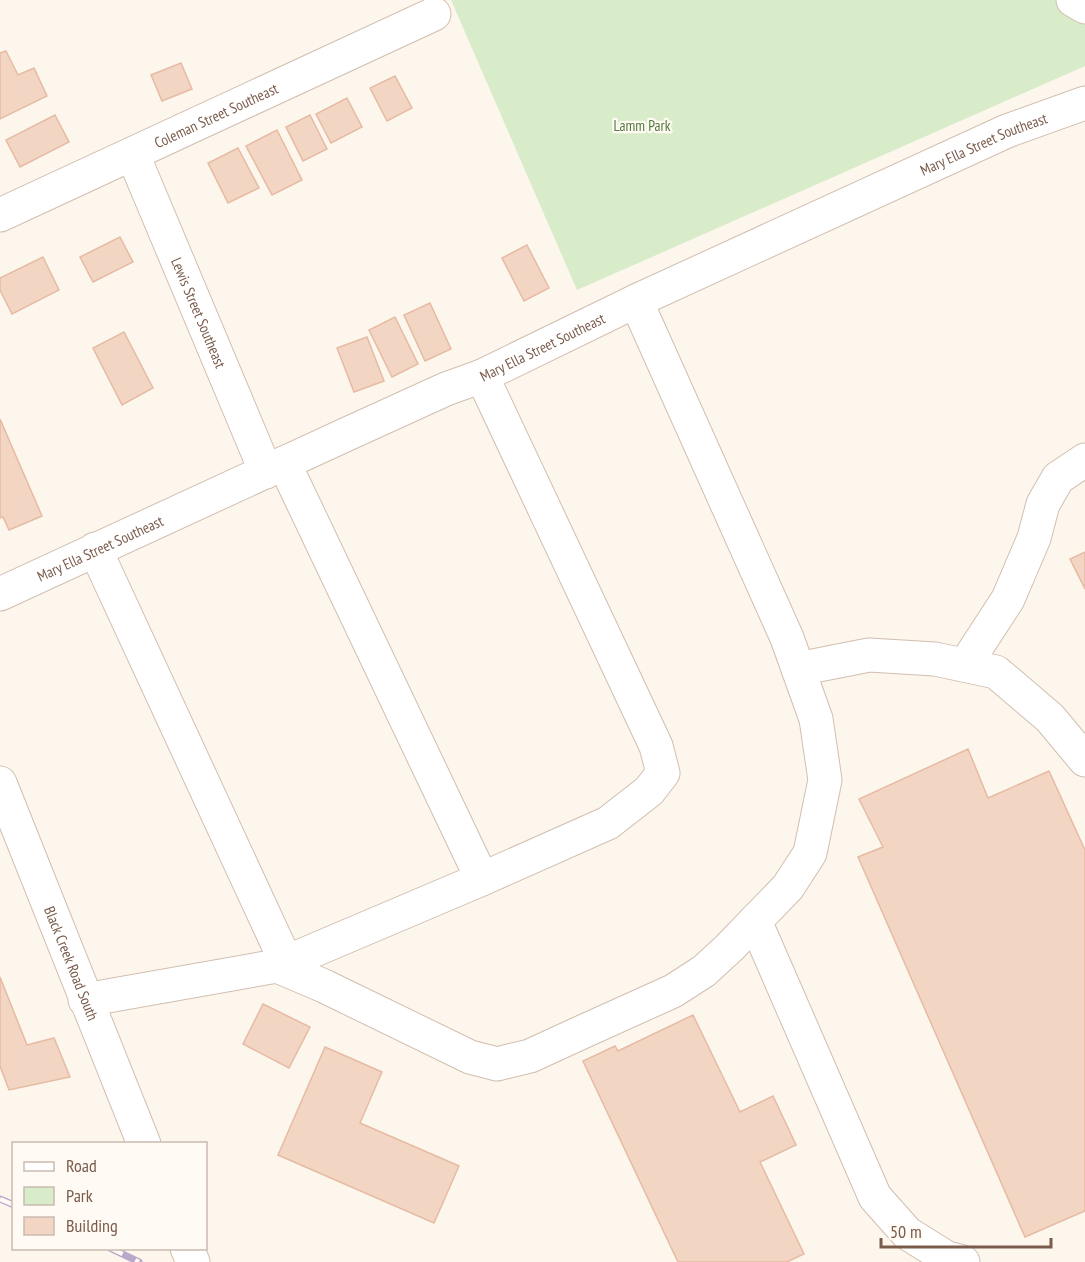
<svg xmlns="http://www.w3.org/2000/svg" width="1085" height="1262" font-family="'PT Sans Narrow',sans-serif">
	<rect width="100%" height="100%" fill="#fdf6ec"/>
	<!-- green -->
	<polygon fill="#d8ecc9" points="451,0 1066,0 1085,20 1085,66 577,290"/>
	<!-- building -->
	<g fill="#f3d5c3" stroke="#e6bba3" stroke-width="1.5">
		<polygon points="6,51 18,75 34,68 47,96 0,119 0,53"/>
		<polygon points="181,63 192,89 162,101 151,75"/>
		<polygon points="395,76 412,108 387,121 370,88"/>
		<polygon points="347,98 362,127 331,143 316,114"/>
		<polygon points="55,115 69,142 20,167 6,140"/>
		<polygon points="310,115 327,149 303,161 286,127"/>
		<polygon points="277,130 302,180 272,195 246,146"/>
		<polygon points="238,148 259,188 228,203 208,163"/>
		<polygon points="120,237 133,262 93,282 80,257"/>
		<polygon points="527,245 549,288 524,301 502,258"/>
		<polygon points="43,257 59,290 12,314 0,290 0,278"/>
		<polygon points="430,303 451,349 425,361 404,315"/>
		<polygon points="395,317 418,364 392,377 369,330"/>
		<polygon points="124,332 153,388 122,405 93,348"/>
		<polygon points="367,337 384,381 354,392 337,348"/>
		<polygon points="0,419 42,516 9,530 3,517 0,518"/>
		<polygon points="1085,552 1085,589 1070,559"/>
		<polygon points="968,749 988,798 1049,771 1085,850 1085,1211 1025,1237 858,857 883,847 859,799"/>
		<polygon points="0,977 27,1045 54,1038 70,1077 9,1090 0,1066"/>
		<polygon points="263,1004 310,1027 289,1068 243,1044"/>
		<polygon points="693,1015 740,1112 773,1096 796,1145 760,1162 804,1254 787,1262 678,1262 583,1061 615,1046 618,1051"/>
		<polygon points="325,1047 382,1072 360,1123 459,1166 434,1223 278,1155"/>
	</g>
	<g fill="none" stroke-linecap="round" stroke-linejoin="round">
		<defs>
			<g id="minor">
				<polyline points="1073,0 1085,7"/>
				<path id="s1" d="M 133,155 L 266,472"/>
				<path id="s2" d="M 0,215 L 434,14"/>
				<polyline points="284,463 482,879"/>
				<polyline points="95,549 286,962"/>
				<path id="s3" d="M 0,594 L 345,435 L 446,389 L 482,376 L 636,301 L 1007,131 L 1085,103"/>
				<polyline points="965,665 1008,599 1034,538 1043,504 1058,478 1085,460"/>
				<polyline points="798,669 869,655 935,659 996,672 1050,718 1085,760"/>
				<path id="s4" d="M 0,783 L 144,1144"/>
				<polyline points="755,921 875,1197 907,1233 947,1258 963,1262"/>
				<polyline points="277,966 324,986 470,1057 497,1064 530,1056 580,1033 673,991 704,971 730,947 788,887 810,853 825,780 816,719 787,638 636,301"/>
				<polyline points="85,1000 277,966 482,879 608,823 649,791 663,773 656,746 482,376"/>
				<polyline points="187,1248 193,1262"/>
			</g>
		</defs>
		<!-- minor casing -->
		<use href="#minor" stroke="#d1beb0" stroke-width="35"/>
		<!-- minor -->
		<use href="#minor" stroke="#fff" stroke-width="33"/>
		<defs>
			<g id="rail">
				<polyline points="0,1199 14,1205"/>
				<polyline points="110,1248 139,1262"/>
			</g>
		</defs>
		<!-- rail casing -->
		<use href="#rail" stroke="#b9a8c9" stroke-width="7"/>
		<!-- rail -->
		<use href="#rail" stroke="#fffaf3" stroke-width="4.5" stroke-dasharray="14" stroke-linecap="butt"/>
	</g>
	<g text-anchor="middle" dominant-baseline="central" stroke-width="4.5" stroke-linejoin="round" paint-order="stroke">
		<!-- street labels -->
		<g font-size="15" fill="#7a5c4d" stroke="#fffaf3">
			<text stroke="none"><textPath href="#s2" startOffset="238">Coleman Street Southeast</textPath></text>
			<text stroke="none"><textPath href="#s3" startOffset="1082">Mary Ella Street Southeast</textPath></text>
			<text stroke="none"><textPath href="#s1" startOffset="171">Lewis Street Southeast</textPath></text>
			<text stroke="none"><textPath href="#s3" startOffset="596">Mary Ella Street Southeast</textPath></text>
			<text stroke="none"><textPath href="#s3" startOffset="110">Mary Ella Street Southeast</textPath></text>
			<text stroke="none"><textPath href="#s4" startOffset="194">Black Creek Road South</textPath></text>
		</g>
		<!-- park labels -->
		<g font-size="15" fill="#537a41" stroke="#fffaf3">
			<text x="642" y="125">Lamm Park</text>
		</g>
	</g>
	<!-- legend -->
	<rect x="12" y="1142" width="195" height="108" fill="#fffaf3" stroke="#cabbb1" stroke-width="1.5"/>
	<rect x="24" y="1162" width="30" height="9" fill="#ffffff" stroke="#cabbb1" stroke-width="1.5"/>
	<text x="66" y="1172" font-size="18" fill="#7a5c4d">Road</text>
	<rect x="24" y="1187" width="30" height="18" fill="#d8ecc9" stroke="#cabbb1" stroke-width="1.5"/>
	<text x="66" y="1202" font-size="18" fill="#7a5c4d">Park</text>
	<rect x="24" y="1217" width="30" height="18" fill="#f3d5c3" stroke="#cabbb1" stroke-width="1.5"/>
	<text x="66" y="1232" font-size="18" fill="#7a5c4d">Building</text>
	<!-- scale -->
	<path d="M881 1238v9h170v-9" fill="none" stroke="#7a5c4d" stroke-width="3"/>
	<text x="890" y="1238" font-size="18" fill="#7a5c4d" stroke="#fffaf3" stroke-width="4.5" paint-order="stroke">50 m</text>
</svg>
